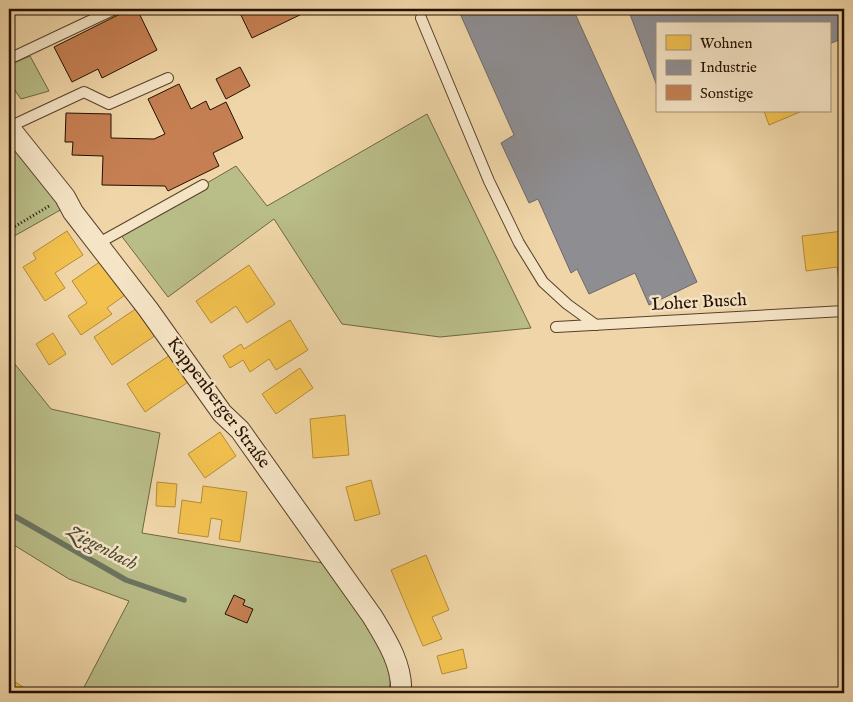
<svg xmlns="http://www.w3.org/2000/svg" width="853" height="702" font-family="'IM FELL English',serif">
	<rect width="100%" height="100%" fill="#efd5a7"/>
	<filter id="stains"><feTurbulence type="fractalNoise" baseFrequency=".004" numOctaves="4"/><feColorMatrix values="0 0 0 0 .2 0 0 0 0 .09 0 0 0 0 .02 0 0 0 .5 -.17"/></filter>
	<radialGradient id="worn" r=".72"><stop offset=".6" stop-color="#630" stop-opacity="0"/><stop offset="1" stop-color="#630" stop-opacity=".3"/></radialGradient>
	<!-- green -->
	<g fill="#b9bd88" stroke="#6f6644">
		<polygon points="30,56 49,91 21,99 9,82 9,65"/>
		<polygon points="9,112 71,204 9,239"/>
		<polygon points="427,114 531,328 440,337 342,324 274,219 168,297 120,234 236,166 267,206"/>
		<polygon points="10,358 51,409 160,433 142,533 329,564 392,662 389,693 81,693 129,601 69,579 9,542 9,365"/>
	</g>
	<!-- homes -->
	<g fill="#f2c14e" stroke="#b48c37">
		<polygon points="764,111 800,111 800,112 769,125"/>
		<polygon points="67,231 83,255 55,273 65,288 45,301 23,267 36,259 33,253"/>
		<polygon points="843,231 844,243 844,296 841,297 837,267 806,271 802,236"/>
		<polygon points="101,261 125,295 107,308 112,314 81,335 68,316 87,303 72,281"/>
		<polygon points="249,265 275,304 247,323 236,306 211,323 196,301"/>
		<polygon points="137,308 156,335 112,365 94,337"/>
		<polygon points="290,320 308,350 276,370 269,359 250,372 243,360 230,368 223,356 241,344 244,349"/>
		<polygon points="53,333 66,354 49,365 36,344"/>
		<polygon points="170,355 188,382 145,412 127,384"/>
		<polygon points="300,368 313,388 276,414 262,394"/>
		<polygon points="345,415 349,455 313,458 310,419"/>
		<polygon points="220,432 236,456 205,478 188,454"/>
		<polygon points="371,480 380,514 355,521 346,487"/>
		<polygon points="157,482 177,484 175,507 156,506"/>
		<polygon points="203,486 247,492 240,542 219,539 222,520 211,518 208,537 178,533 182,500 201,503"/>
		<polygon points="426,555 449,610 432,617 442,639 423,646 391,570"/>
		<polygon points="463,649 467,668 442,674 437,656"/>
		<polygon points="9,678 26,689 23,693 9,693"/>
	</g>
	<!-- industry -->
	<g fill="#8d8d92" stroke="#6e6866">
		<polygon points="458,9 573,9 697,282 649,305 635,273 589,294 577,269 571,273 538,199 529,203 501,143 514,135"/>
		<polygon points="628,9 844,9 844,38 829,44 829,24 657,24 657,86"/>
	</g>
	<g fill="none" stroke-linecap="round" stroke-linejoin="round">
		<!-- stream -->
		<polyline stroke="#6c7561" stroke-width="5.5" points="9,513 126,580 184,600"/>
	</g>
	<!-- building -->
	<g fill="#c57f52" stroke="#251000">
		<polygon points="130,9 137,9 157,50 102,78 98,69 72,82 54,47"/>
		<polygon points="238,9 304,9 306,12 252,38"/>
		<polygon points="240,67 250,86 226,99 216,79"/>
		<polygon points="179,84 191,109 206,101 210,110 226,102 243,138 213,153 219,166 168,191 165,186 102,185 103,156 72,155 73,142 65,142 66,113 111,114 111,138 154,139 165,134 148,99"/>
		<polygon points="234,595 245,600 243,605 253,609 247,623 225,614"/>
	</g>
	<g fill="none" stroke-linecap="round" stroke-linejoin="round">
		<defs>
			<g id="lane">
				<polyline points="421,18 489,181 519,243 543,282 567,304 596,325"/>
				<polyline points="9,59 115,9"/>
				<polyline points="9,127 84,92 109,104 168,78"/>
				<polyline points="97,244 203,185"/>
				<polyline points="556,327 844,311"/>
			</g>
			<path id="street" d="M 9,127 L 65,197 L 73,212 L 148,309 L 222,413 L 240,430 L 372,616 C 386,639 403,665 401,693"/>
		</defs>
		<!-- lane casing -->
		<use href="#lane" stroke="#58412a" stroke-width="12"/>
		<!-- street casing -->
		<use href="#street" stroke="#58412a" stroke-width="22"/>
		<!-- path -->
		<polyline stroke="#251000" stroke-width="3" stroke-dasharray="1 2.5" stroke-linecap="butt" points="9,230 49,206"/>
		<!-- lane -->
		<use href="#lane" stroke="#f5e4c6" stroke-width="10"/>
		<!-- street -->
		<use href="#street" stroke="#f5e4c6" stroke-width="20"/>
	</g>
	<g text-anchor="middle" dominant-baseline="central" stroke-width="5" stroke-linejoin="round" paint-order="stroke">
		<!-- street labels -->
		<g font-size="18" fill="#251000" stroke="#f5e4c6">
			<text transform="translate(699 303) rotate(-3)">Loher Busch</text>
			<text transform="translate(218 403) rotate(53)">Kappenberger Straße</text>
		</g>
		<!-- water labels -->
		<g font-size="19" font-style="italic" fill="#4e4b39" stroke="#f5e4c6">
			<text transform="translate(102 548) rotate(28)">Ziegenbach</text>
		</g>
	</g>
	<!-- margin -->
	<rect width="853" height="702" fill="none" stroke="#efd5a7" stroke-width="30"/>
	<rect x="10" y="10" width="833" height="682" fill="none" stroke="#251000" stroke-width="2.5"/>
	<rect x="15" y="15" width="823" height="672" fill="none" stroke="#251000"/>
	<!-- legend -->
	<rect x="656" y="22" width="175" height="90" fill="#f5e4c6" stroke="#a28f77"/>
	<rect x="666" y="35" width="25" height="15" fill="#f2c14e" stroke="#a28f77"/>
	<text x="700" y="48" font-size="15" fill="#251000">Wohnen</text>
	<rect x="666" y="60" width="25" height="15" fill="#8d8d92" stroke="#a28f77"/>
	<text x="700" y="72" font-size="15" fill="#251000">Industrie</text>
	<rect x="666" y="85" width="25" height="15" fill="#c57f52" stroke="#a28f77"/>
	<text x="700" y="98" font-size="15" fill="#251000">Sonstige</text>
	<rect width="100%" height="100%" filter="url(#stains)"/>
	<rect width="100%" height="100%" fill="url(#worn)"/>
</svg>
